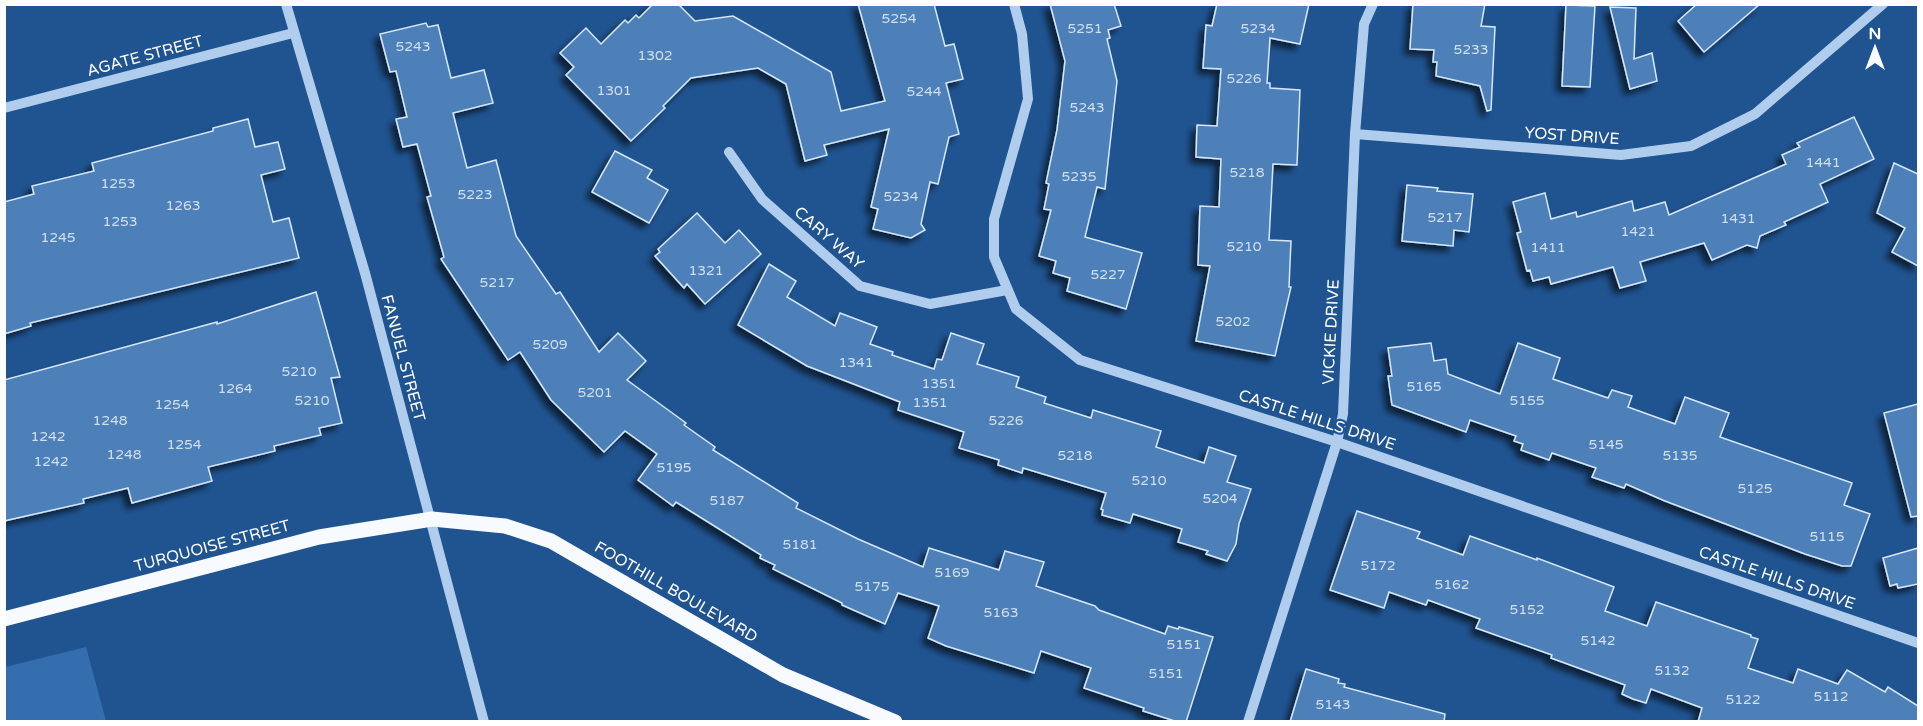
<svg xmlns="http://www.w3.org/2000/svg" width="1923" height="726" font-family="'Varela Round',sans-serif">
	<defs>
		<filter id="shadow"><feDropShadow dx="-5.5" dy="5.5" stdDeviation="3" flood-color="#0009"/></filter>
	</defs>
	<rect width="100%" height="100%" fill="#205491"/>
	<!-- pitch -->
	<polygon fill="#346eae" points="86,647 106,721 5,721 5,667"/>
	<!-- building -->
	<g fill="#4d80b9" stroke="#d6e7f9" stroke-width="1.5" filter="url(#shadow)">
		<polygon points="653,4 678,4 695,21 733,16 831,72 841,111 885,101 858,4 934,4 945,46 954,44 963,79 946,83 959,134 949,137 938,184 930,182 921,224 925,230 911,238 873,229 878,209 871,207 889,129 824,145 827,155 805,161 786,84 758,68 691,78 663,106 665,108 631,141 566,75 574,67 560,53 586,28 601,44 625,20 628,23 636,15 639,18"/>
		<polygon points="1050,4 1114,4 1121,26 1108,30 1110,38 1107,39 1117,81 1105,189 1097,187 1085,237 1142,253 1126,309 1067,291 1070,278 1053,273 1056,261 1039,256 1051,210 1044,209 1049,184 1046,183 1057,130 1065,61"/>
		<polygon points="1217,4 1309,4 1300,44 1270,38 1267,83 1270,83 1270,88 1300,90 1297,165 1273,164 1269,240 1291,241 1289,287 1291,287 1275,356 1196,341 1210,266 1198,265 1200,206 1219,207 1221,159 1196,157 1197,125 1217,126 1221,69 1203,68 1206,25 1212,26"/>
		<polygon points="1413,4 1485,4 1481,26 1495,27 1491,110 1487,111 1480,86 1436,76 1437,62 1433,62 1434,50 1410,49"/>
		<polygon points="1697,4 1760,4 1704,52 1678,21"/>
		<polygon points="1566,5 1595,6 1590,87 1562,86"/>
		<polygon points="1610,7 1636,8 1634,59 1652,53 1657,81 1630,89"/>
		<polygon points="426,23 428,27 438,25 451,78 484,70 493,103 453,113 467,168 496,160 516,236 556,294 560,292 599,352 618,333 646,361 627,380 686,423 684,425 715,447 713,450 798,503 796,508 858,539 923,567 929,548 999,570 1005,551 1044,562 1036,586 1095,606 1099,610 1165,634 1168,626 1178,629 1179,627 1213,637 1186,722 1178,722 1143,711 1144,708 1084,688 1091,668 1041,651 1034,673 946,646 928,638 939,606 898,593 885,624 842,605 842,603 773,569 775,565 760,558 761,555 676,502 673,506 638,480 657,454 625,431 604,452 551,400 520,352 508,360 441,259 444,257 427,197 431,196 417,144 403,147 396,119 407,117 396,71 390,72 380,34"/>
		<polygon points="1854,117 1874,159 1820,184 1828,202 1784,222 1786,225 1760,236 1757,248 1747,245 1712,260 1704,243 1640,262 1646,281 1620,288 1613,267 1551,284 1549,277 1533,281 1530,270 1527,271 1517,233 1521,232 1513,202 1545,193 1551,219 1576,212 1577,217 1632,201 1634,211 1665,202 1669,215 1786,164 1782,155 1800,147 1797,143"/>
		<polygon points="248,119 255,147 278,142 285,169 261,175 273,222 289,218 299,258 30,323 31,326 4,334 4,202 34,194 32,186 94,171 92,163 213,131 213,128"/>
		<polygon points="615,151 652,170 647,178 668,190 649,223 592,192"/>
		<polygon points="1894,163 1918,174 1918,266 1892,252 1905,228 1877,213"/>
		<polygon points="1407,185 1438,188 1437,191 1473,194 1469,232 1454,230 1453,246 1402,241"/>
		<polygon points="697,213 725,243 739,230 761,254 705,304 687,284 684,288 655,256 660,252 658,249"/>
		<polygon points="769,264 796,281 787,297 835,326 840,313 877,327 870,344 893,352 892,355 934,369 937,359 942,360 951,333 984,344 977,364 1019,377 1016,387 1046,397 1044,403 1091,418 1093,410 1161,431 1156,447 1204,463 1209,447 1236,456 1227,482 1251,489 1239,524 1236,544 1227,561 1206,554 1208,551 1178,542 1182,529 1133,514 1130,523 1102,515 1103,510 1101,509 1106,493 1023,468 1022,473 998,465 999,460 959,448 964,432 898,410 900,402 807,366 738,325"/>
		<polygon points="316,292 340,377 331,378 342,423 319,428 321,435 274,446 275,451 208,467 212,481 132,503 128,488 83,499 84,503 4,521 4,380 217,322 217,324"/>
		<polygon points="1431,343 1434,361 1446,359 1448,374 1500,394 1518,343 1560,358 1553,379 1608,398 1612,390 1632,396 1628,407 1675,424 1685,397 1729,413 1720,437 1852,483 1844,505 1870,514 1851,566 1842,566 1805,554 1665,501 1626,484 1624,488 1592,477 1596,468 1552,453 1549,460 1521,450 1523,444 1514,441 1516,436 1470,420 1466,432 1392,405 1388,376 1392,376 1388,348"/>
		<polygon points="1918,404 1918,516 1911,517 1884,413"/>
		<polygon points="1357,511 1420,532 1417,538 1463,555 1470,536 1537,560 1537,558 1614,587 1605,611 1647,626 1656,602 1751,635 1751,637 1758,639 1748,668 1793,683 1798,669 1838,684 1847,670 1885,692 1888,687 1918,706 1918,722 1698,722 1702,708 1651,689 1646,703 1633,699 1622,694 1625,685 1551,658 1552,655 1476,628 1480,619 1428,600 1426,605 1389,592 1384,608 1330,590"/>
		<polygon points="1918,548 1918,584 1898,588 1897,584 1890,586 1883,558"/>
		<polygon points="1306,669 1339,679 1338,683 1345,684 1344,687 1445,714 1444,722 1290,722"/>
	</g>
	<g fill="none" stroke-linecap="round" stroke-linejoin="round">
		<!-- minor -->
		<g stroke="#b1cded" stroke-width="10">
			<polyline points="286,4 365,273 484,722"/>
			<polyline points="1014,4 1022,34 1028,99 994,219 994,257 1016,309 1080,360 1337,442 1918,643"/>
			<polyline points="4,108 293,33"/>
			<polyline points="1355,134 1621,155 1691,146 1755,114 1883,4"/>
			<polyline points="729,152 762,199 860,286 930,304 1007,290"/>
			<polyline points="1248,722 1337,442 1343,414 1355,134 1364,24 1373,4"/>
		</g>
		<!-- major -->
		<polyline stroke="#f7faff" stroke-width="15" points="4,619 319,537 432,519 505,526 551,541 783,675 895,722"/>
	</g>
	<g text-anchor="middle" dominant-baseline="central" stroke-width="4.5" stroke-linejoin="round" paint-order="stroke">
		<!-- number labels -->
		<g font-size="14" fill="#d2dfee">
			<text x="899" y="18">5254</text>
			<text x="1085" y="28">5251</text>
			<text x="1258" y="28">5234</text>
			<text x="413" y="46">5243</text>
			<text x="1471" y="49">5233</text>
			<text x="655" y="55">1302</text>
			<text x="1244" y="78">5226</text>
			<text x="614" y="90">1301</text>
			<text x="924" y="91">5244</text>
			<text x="1087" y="107">5243</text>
			<text x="1823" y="162">1441</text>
			<text x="1247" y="172">5218</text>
			<text x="1079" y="176">5235</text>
			<text x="118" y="183">1253</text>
			<text x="475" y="194">5223</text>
			<text x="901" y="196">5234</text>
			<text x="183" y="205">1263</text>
			<text x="1445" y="217">5217</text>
			<text x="1738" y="218">1431</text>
			<text x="120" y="221">1253</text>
			<text x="1638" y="231">1421</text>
			<text x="58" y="237">1245</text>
			<text x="1244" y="246">5210</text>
			<text x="1548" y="247">1411</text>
			<text x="706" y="270">1321</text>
			<text x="1108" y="274">5227</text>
			<text x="497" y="282">5217</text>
			<text x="1233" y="321">5202</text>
			<text x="550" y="344">5209</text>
			<text x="856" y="362">1341</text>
			<text x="299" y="371">5210</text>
			<text x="939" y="383">1351</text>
			<text x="1424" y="386">5165</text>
			<text x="235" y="388">1264</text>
			<text x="595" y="392">5201</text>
			<text x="312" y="400">5210</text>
			<text x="1527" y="400">5155</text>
			<text x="930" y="402">1351</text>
			<text x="172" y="404">1254</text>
			<text x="110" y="420">1248</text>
			<text x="1006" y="420">5226</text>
			<text x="48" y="436">1242</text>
			<text x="184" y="444">1254</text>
			<text x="1606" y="444">5145</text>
			<text x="124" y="454">1248</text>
			<text x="1075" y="455">5218</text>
			<text x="1680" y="455">5135</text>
			<text x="51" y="461">1242</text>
			<text x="674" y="467">5195</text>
			<text x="1149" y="480">5210</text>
			<text x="1755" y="488">5125</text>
			<text x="1220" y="498">5204</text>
			<text x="727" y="500">5187</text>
			<text x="1827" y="536">5115</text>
			<text x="800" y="544">5181</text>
			<text x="1378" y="565">5172</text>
			<text x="952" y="572">5169</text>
			<text x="1452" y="584">5162</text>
			<text x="872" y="586">5175</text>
			<text x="1527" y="609">5152</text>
			<text x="1001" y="612">5163</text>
			<text x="1598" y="640">5142</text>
			<text x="1184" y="644">5151</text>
			<text x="1672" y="670">5132</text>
			<text x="1166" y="673">5151</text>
			<text x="1831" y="696">5112</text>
			<text x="1743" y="699">5122</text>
			<text x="1333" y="704">5143</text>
		</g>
		<!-- street labels -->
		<g font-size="16" fill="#fff" stroke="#205491">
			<text transform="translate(145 56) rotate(-15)">AGATE STREET</text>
			<text transform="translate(1572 136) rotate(4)">YOST DRIVE</text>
			<text transform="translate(829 238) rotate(41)">CARY WAY</text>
			<text transform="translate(1331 332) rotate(-87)">VICKIE DRIVE</text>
			<text transform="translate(403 358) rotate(75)">FANUEL STREET</text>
			<text transform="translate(1317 420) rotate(18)">CASTLE HILLS DRIVE</text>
			<text transform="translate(212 546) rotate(-15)">TURQUOISE STREET</text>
			<text transform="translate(1777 578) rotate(19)">CASTLE HILLS DRIVE</text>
			<text transform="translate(676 592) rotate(30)">FOOTHILL BOULEVARD</text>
		</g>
	</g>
	<!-- border -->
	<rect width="1923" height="726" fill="none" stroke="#ffffff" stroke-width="12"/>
	<!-- north arrow -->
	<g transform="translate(1875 48)" stroke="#205491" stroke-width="4.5" paint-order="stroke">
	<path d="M0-4.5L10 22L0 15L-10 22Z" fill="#ffffff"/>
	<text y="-9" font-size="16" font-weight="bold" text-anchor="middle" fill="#ffffff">N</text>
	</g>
</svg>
